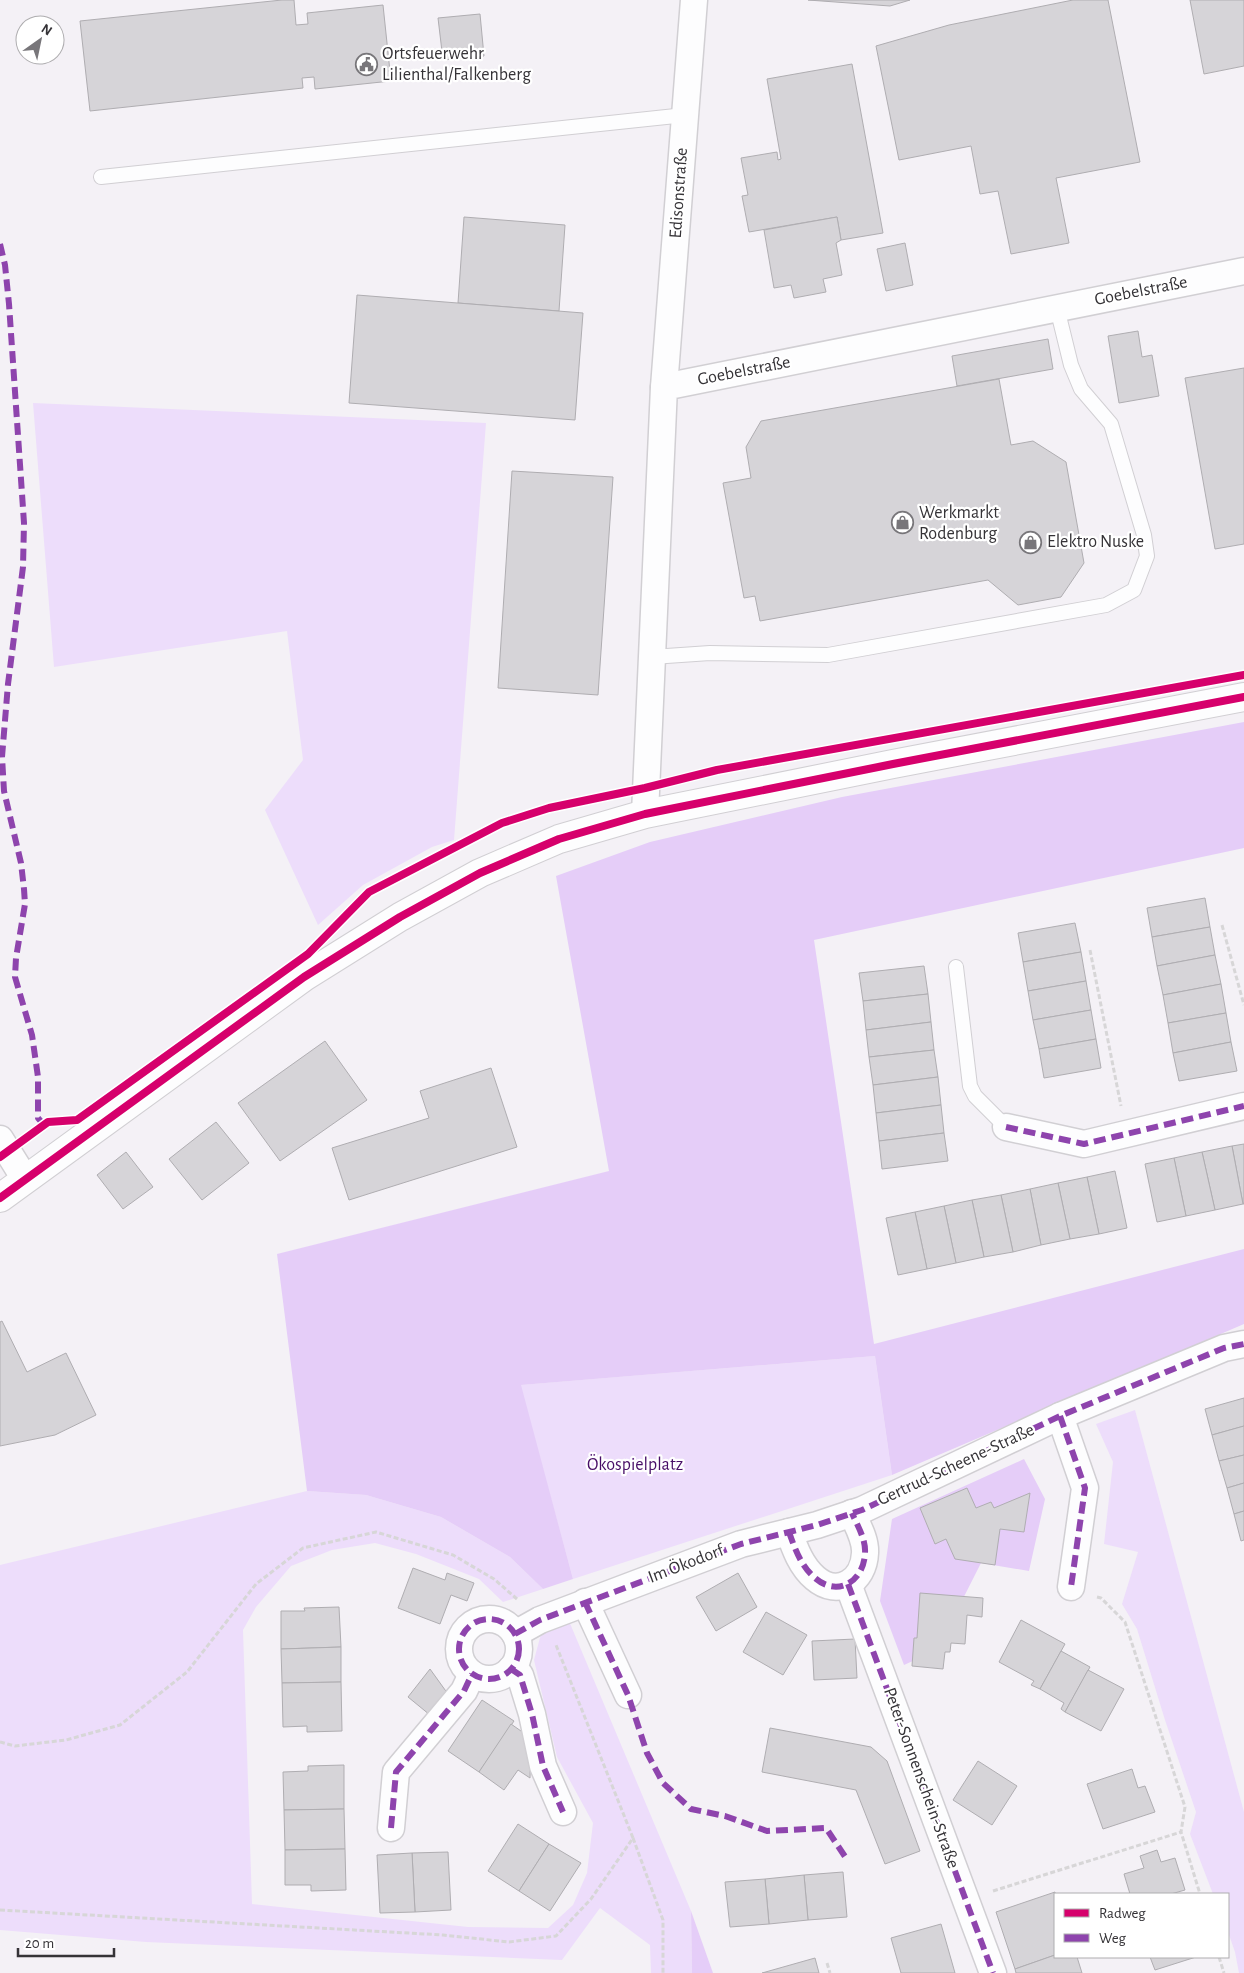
<svg xmlns="http://www.w3.org/2000/svg" width="1244" height="1973" font-family="'Alegreya Sans',sans-serif">
	<rect width="100%" height="100%" fill="#f4f1f6"/>
	<!-- green -->
	<g fill="#edddfb">
		<polygon points="33,403 486,423 454,840 432,847 363,885 318,925 265,810 303,760 287,631 54,667"/>
		<polygon points="875,1356 892,1475 573,1579 520,1385"/>
		<polygon points="1135,1410 1244,1812 1244,1973 1239,1973 1235,1952 1228,1932 1228,1894 1213,1894 1190,1834 1196,1812 1165,1720 1137,1629 1122,1604 1138,1552 1104,1544 1113,1462 1096,1424"/>
		<polygon points="307,1491 366,1495 441,1517 510,1557 543,1589 503,1602 479,1579 416,1554 375,1543 332,1550 291,1566 256,1607 243,1630 252,1904 468,1927 548,1928 573,1905 587,1873 593,1823 557,1757 534,1660 541,1634 569,1621 691,1911 692,1973 651,1973 650,1945 600,1908 562,1960 146,1942 0,1930 0,1565"/>
	</g>
	<!-- forest -->
	<g fill="#e5cdf8">
		<polygon points="1244,722 1244,848 814,940 874,1344 1244,1249 1244,1324 892,1475 875,1356 521,1385 573,1579 543,1589 510,1557 441,1517 366,1495 307,1491 277,1254 609,1171 556,876 650,842 842,797"/>
		<polygon points="1024,1459 1045,1499 1029,1571 981,1563 937,1650 904,1665 880,1601 892,1519"/>
		<polygon points="691,1911 713,1973 692,1973"/>
	</g>
	<!-- building -->
	<g fill="#d6d4d8" stroke="#afadb1">
		<polygon points="282,0 294,0 296,25 308,24 307,13 383,5 391,81 315,89 314,77 302,78 303,88 90,111 80,21"/>
		<polygon points="808,0 910,0 890,6"/>
		<polygon points="1073,0 1108,0 1140,162 1056,178 1069,243 1011,254 998,191 980,194 971,146 899,160 876,46 949,25"/>
		<polygon points="1190,0 1244,0 1244,66 1204,74"/>
		<polygon points="480,14 484,56 443,60 438,18"/>
		<polygon points="852,64 883,233 841,240 837,217 749,232 742,196 748,195 741,158 777,152 778,160 781,159 767,79"/>
		<polygon points="464,217 565,225 559,311 458,303"/>
		<polygon points="837,217 841,240 836,243 842,275 823,279 826,292 794,298 791,285 774,288 764,230"/>
		<polygon points="905,243 913,285 886,291 877,249"/>
		<polygon points="357,295 583,313 575,420 349,403"/>
		<polygon points="1138,331 1142,357 1152,355 1159,396 1119,403 1108,336"/>
		<polygon points="1048,339 1053,369 957,386 952,356"/>
		<polygon points="1244,368 1244,544 1215,549 1185,378"/>
		<polygon points="999,379 1011,445 1033,441 1066,462 1084,563 1061,597 1018,605 988,580 760,621 755,596 744,598 723,483 751,478 746,447 761,421"/>
		<polygon points="512,471 613,477 598,695 498,688"/>
		<polygon points="1205,898 1210,927 1152,937 1147,908"/>
		<polygon points="1075,923 1081,952 1023,962 1018,933"/>
		<polygon points="1210,927 1215,955 1157,966 1152,937"/>
		<polygon points="1081,952 1086,981 1028,991 1023,962"/>
		<polygon points="1215,955 1221,984 1163,995 1157,966"/>
		<polygon points="924,966 928,994 863,1001 859,973"/>
		<polygon points="1086,981 1091,1010 1033,1020 1028,991"/>
		<polygon points="1221,984 1226,1013 1168,1023 1163,995"/>
		<polygon points="928,994 931,1022 866,1030 863,1001"/>
		<polygon points="1091,1010 1096,1039 1039,1049 1033,1020"/>
		<polygon points="1226,1013 1231,1042 1173,1053 1168,1023"/>
		<polygon points="931,1022 934,1050 869,1057 866,1030"/>
		<polygon points="1096,1039 1101,1068 1044,1078 1039,1049"/>
		<polygon points="325,1041 367,1100 280,1161 238,1103"/>
		<polygon points="1231,1042 1237,1071 1179,1081 1173,1053"/>
		<polygon points="934,1050 938,1077 873,1085 869,1057"/>
		<polygon points="491,1068 517,1147 349,1200 332,1148 429,1118 420,1091"/>
		<polygon points="938,1077 941,1105 876,1113 873,1085"/>
		<polygon points="941,1105 944,1133 879,1141 876,1113"/>
		<polygon points="216,1122 249,1163 202,1200 169,1159"/>
		<polygon points="944,1133 948,1161 882,1169 879,1141"/>
		<polygon points="1244,1144 1244,1204 1243,1204 1232,1146"/>
		<polygon points="1232,1146 1243,1204 1215,1210 1202,1152"/>
		<polygon points="126,1152 153,1187 123,1209 97,1175"/>
		<polygon points="1202,1152 1215,1210 1186,1216 1174,1158"/>
		<polygon points="1174,1158 1186,1216 1157,1222 1145,1164"/>
		<polygon points="1115,1171 1127,1228 1099,1234 1087,1177"/>
		<polygon points="1087,1177 1099,1234 1070,1239 1058,1183"/>
		<polygon points="1058,1183 1070,1239 1041,1245 1030,1189"/>
		<polygon points="1030,1189 1041,1245 1013,1252 1001,1195"/>
		<polygon points="1001,1195 1013,1252 984,1257 972,1200"/>
		<polygon points="972,1200 984,1257 956,1263 944,1206"/>
		<polygon points="944,1206 956,1263 927,1269 915,1212"/>
		<polygon points="915,1212 927,1269 898,1275 886,1218"/>
		<polygon points="2,1321 27,1372 66,1353 96,1415 55,1435 0,1446 0,1322"/>
		<polygon points="1244,1398 1244,1426 1212,1435 1205,1409"/>
		<polygon points="1244,1426 1244,1455 1219,1461 1212,1435"/>
		<polygon points="1244,1455 1244,1483 1227,1488 1219,1461"/>
		<polygon points="1244,1483 1244,1511 1234,1514 1227,1488"/>
		<polygon points="967,1488 976,1508 991,1502 994,1508 1030,1493 1024,1532 1000,1529 995,1565 955,1559 946,1539 935,1544 920,1508"/>
		<polygon points="1244,1511 1244,1540 1241,1541 1234,1514"/>
		<polygon points="413,1568 445,1580 447,1573 474,1583 467,1601 451,1595 440,1624 398,1608"/>
		<polygon points="738,1573 757,1607 716,1631 696,1597"/>
		<polygon points="920,1593 983,1598 982,1617 967,1615 965,1644 951,1643 950,1652 945,1652 943,1669 912,1666 914,1638 917,1638"/>
		<polygon points="339,1607 341,1647 281,1649 281,1611 305,1611 304,1608"/>
		<polygon points="766,1612 807,1635 783,1675 743,1652"/>
		<polygon points="1021,1620 1065,1644 1040,1689 1031,1685 1034,1681 999,1662"/>
		<polygon points="855,1639 857,1678 814,1680 812,1641"/>
		<polygon points="341,1647 341,1682 282,1683 281,1649"/>
		<polygon points="1061,1651 1090,1667 1065,1712 1061,1709 1064,1703 1040,1689"/>
		<polygon points="430,1669 448,1694 430,1715 408,1697"/>
		<polygon points="1088,1670 1124,1689 1101,1731 1065,1712"/>
		<polygon points="341,1682 342,1731 307,1732 307,1726 283,1727 282,1683"/>
		<polygon points="482,1700 514,1721 479,1772 448,1751"/>
		<polygon points="511,1724 531,1738 530,1778 518,1770 504,1790 479,1772"/>
		<polygon points="770,1728 871,1747 887,1761 920,1851 885,1864 856,1790 762,1772"/>
		<polygon points="978,1761 1017,1786 992,1825 953,1800"/>
		<polygon points="344,1765 344,1809 284,1810 283,1772 308,1771 308,1766"/>
		<polygon points="1132,1769 1138,1788 1145,1786 1155,1812 1103,1829 1087,1784"/>
		<polygon points="344,1809 345,1849 285,1850 284,1810"/>
		<polygon points="518,1824 549,1844 519,1891 488,1871"/>
		<polygon points="549,1844 581,1863 550,1911 519,1891"/>
		<polygon points="345,1849 346,1890 311,1891 311,1885 285,1885 285,1850"/>
		<polygon points="1157,1850 1161,1862 1175,1858 1185,1890 1171,1894 1130,1894 1124,1874 1144,1868 1140,1856"/>
		<polygon points="448,1852 451,1910 415,1912 412,1853"/>
		<polygon points="412,1853 415,1912 380,1913 377,1855"/>
		<polygon points="843,1872 847,1917 808,1920 804,1875"/>
		<polygon points="804,1875 808,1920 769,1924 765,1879"/>
		<polygon points="765,1879 769,1924 730,1927 725,1882"/>
		<polygon points="1055,1892 1055,1955 1015,1969 996,1912"/>
		<polygon points="941,1924 955,1973 901,1973 891,1938"/>
		<polygon points="1055,1955 1055,1957 1077,1957 1082,1973 1016,1973 1015,1969"/>
		<polygon points="1150,1957 1196,1957 1155,1970"/>
		<polygon points="815,1958 819,1973 762,1973"/>
	</g>
	<g fill="none" stroke-linecap="round" stroke-linejoin="round">
		<defs>
			<g id="lane">
				<polyline points="101,177 685,115"/>
				<polyline points="652,657 710,653 828,655 1106,605 1134,590 1147,556 1144,535 1111,424 1081,389 1071,365 1057,308"/>
				<polyline points="956,967 970,1086 975,1096 1006,1127"/>
			</g>
			<g id="street">
				<polyline points="664,387 694,0"/>
				<polyline points="645,814 664,387 1244,271"/>
				<polyline points="1006,1127 1084,1144 1244,1106"/>
				<polyline points="0,1139 25,1179"/>
				<polyline points="1060,1416 1085,1488 1071,1587"/>
				<path d="M 789,1532 C 795,1549 801,1566 815,1578 C 838,1598 864,1581 865,1553 C 866,1539 857,1525 852,1513"/>
				<polyline points="848,1584 993,1973"/>
				<polyline points="585,1602 628,1695"/>
				<circle cx="489" cy="1649" r="30"/>
				<polyline points="515,1634 540,1620 741,1544 817,1525 862,1510 1060,1416 1224,1348 1244,1344"/>
				<polyline points="511,1669 520,1675 532,1714 543,1766 563,1812"/>
				<polyline points="391,1828 396,1772 464,1691 472,1674"/>
			</g>
			<polyline id="secondary" points="0,1198 304,977 400,917 480,873 559,839 645,814 893,764 1244,697"/>
		</defs>
		<!-- lane casing -->
		<use href="#lane" stroke="#d1cfd3" stroke-width="16"/>
		<!-- street casing -->
		<use href="#street" stroke="#d1cfd3" stroke-width="29"/>
		<!-- secondary casing -->
		<use href="#secondary" stroke="#d1cfd3" stroke-width="30"/>
		<!-- path -->
		<g stroke="#d7d6d7" stroke-width="3" stroke-dasharray="5 2.5" stroke-linecap="butt">
			<polyline points="1222,925 1244,1005"/>
			<polyline points="1090,950 1121,1106"/>
			<polyline points="1097,1597 1101,1598 1125,1622 1185,1807 1181,1832 1200,1894"/>
			<polyline points="0,1742 15,1746 66,1740 120,1725 187,1672 256,1584 303,1548 376,1532 453,1555 494,1579 517,1599"/>
			<polyline points="633,1838 663,1920 663,1973"/>
			<polyline points="993,1891 1181,1832"/>
			<polyline points="0,1910 443,1935 509,1942 556,1936 591,1899 633,1838 556,1645"/>
			<polyline points="1219,1957 1224,1973"/>
			<polyline points="827,1963 830,1973"/>
		</g>
		<!-- lane -->
		<use href="#lane" stroke="#fdfdfe" stroke-width="14"/>
		<!-- street -->
		<use href="#street" stroke="#fdfdfe" stroke-width="26"/>
		<!-- secondary -->
		<use href="#secondary" stroke="#fdfdfe" stroke-width="28"/>
		<!-- quiet -->
		<g stroke="#8e44ad" stroke-width="6" stroke-dasharray="12 6" stroke-linecap="butt">
			<polyline points="0,244 5,265 9,304 24,523 23,567 8,684 2,757 4,791 21,863 24,889 25,904 16,958 15,977 32,1035 38,1077 38,1118 44,1125"/>
			<polyline points="1006,1127 1084,1144 1244,1106"/>
			<polyline points="1060,1416 1085,1488 1071,1587"/>
			<path d="M 789,1532 C 795,1549 801,1566 815,1578 C 838,1598 864,1581 865,1553 C 866,1539 857,1525 852,1513"/>
			<polyline points="848,1584 993,1973"/>
			<polyline points="585,1602 628,1695 647,1753 663,1783 691,1809 725,1816 767,1831 826,1828 848,1861"/>
			<circle cx="489" cy="1649" r="30"/>
			<polyline points="515,1634 540,1620 741,1544 817,1525 862,1510 1060,1416 1224,1348 1244,1344"/>
			<polyline points="511,1669 520,1675 532,1714 543,1766 563,1812"/>
			<polyline points="391,1828 396,1772 464,1691 472,1674"/>
		</g>
		<defs>
			<g id="cycleway">
				<polyline points="0,1157 48,1122 77,1120 308,954 369,892 502,823 549,808 645,788 717,770 1244,675"/>
				<polyline points="0,1198 304,977 400,917 480,873 559,839 645,814 893,764 1244,697"/>
			</g>
		</defs>
		<!-- cycleway casing -->
		<use href="#cycleway" stroke="#fff" stroke-width="11"/>
		<!-- cycleway -->
		<use href="#cycleway" stroke="#d6006c" stroke-width="8"/>
	</g>
	<!-- icons -->
	<defs>
		<symbol id="civic-ring" viewBox="-11 -11 22 22"><circle r="9.5" fill="#fff" stroke="#78767a" stroke-width="1.5"/><path d="M-.6-6.5H3V-4.5H.6V-3L4-1V1h2V6H-6V1h2V-1L-.6-3ZM-1.2 2.5V6h2.4V2.5Z" fill="#78767a"/></symbol>
		<symbol id="shop-ring" viewBox="-11 -11 22 22"><circle r="9.5" fill="#fff" stroke="#78767a" stroke-width="1.5"/><path d="M-5-2.5h2.3a2.7 3.5 0 0 1 5.4 0H5L5.5 6h-11ZM-1.5-2.5h3a1.5 2.3 0 0 0-3 0Z" fill="#78767a"/></symbol>
	</defs>
	<g fill-rule="evenodd">
		<use href="#civic-ring" x="354" y="52" width="25" height="25"/>
		<use href="#shop-ring" x="890" y="510" width="25" height="25"/>
		<use href="#shop-ring" x="1018" y="530" width="25" height="25"/>
	</g>
	<g text-anchor="middle" dominant-baseline="central" stroke-width="4.5" stroke-linejoin="round" paint-order="stroke">
		<!-- poi labels -->
		<g font-size="18" fill="#353337" stroke="#fff" text-anchor="start">
			<text x="382" y="54">Ortsfeuerwehr<tspan x="382" dy="21">Lilienthal/Falkenberg</tspan></text>
			<text x="919" y="513">Werkmarkt<tspan x="919" dy="21">Rodenburg</tspan></text>
			<text x="1047" y="542">Elektro Nuske</text>
		</g>
		<!-- street labels -->
		<g font-size="18" fill="#353337" stroke="#fff">
			<text transform="translate(679 193) rotate(-86)">Edisonstraße</text>
			<text transform="translate(1141 291) rotate(-11)">Goebelstraße</text>
			<text transform="translate(744 371) rotate(-11)">Goebelstraße</text>
			<text transform="translate(956 1465) rotate(-25)">Gertrud-Scheene-Straße</text>
			<text transform="translate(686 1564) rotate(-21)">Im Ökodorf</text>
			<text transform="translate(921 1778) rotate(70)">Peter-Sonnenschein-Straße</text>
		</g>
		<!-- park labels -->
		<g font-size="18" fill="#480f67" stroke="#fff">
			<text x="635" y="1465">Ökospielplatz</text>
		</g>
	</g>
	<!-- legend -->
	<rect x="1054" y="1893" width="175" height="65" fill="#ffffff" stroke="#aeadaf"/>
	<rect x="1064" y="1909" width="25" height="8" fill="#d6006c" stroke="#aeadaf"/>
	<text x="1099" y="1918" font-size="15" fill="#353337">Radweg</text>
	<rect x="1064" y="1934" width="25" height="8" fill="#8e44ad" stroke="#aeadaf"/>
	<text x="1099" y="1943" font-size="15" fill="#353337">Weg</text>
	<!-- north arrow -->
	<g transform="translate(40 40) rotate(33)"><circle r="24" fill="#ffffff" stroke="#aeadaf"/>
	<path d="M0-4L9 19L0 12L-9 19Z" fill="#78767a"/>
	<text y="-8" font-size="14" font-weight="bold" text-anchor="middle" fill="#353337">N</text>
	</g>
	<!-- scale -->
	<path d="M18 1948v8h96v-8" fill="none" stroke="#353337" stroke-width="2.5"/>
	<text x="25" y="1948" font-size="15" fill="#353337" stroke="#ffffff" stroke-width="4" paint-order="stroke">20 m</text>
</svg>
